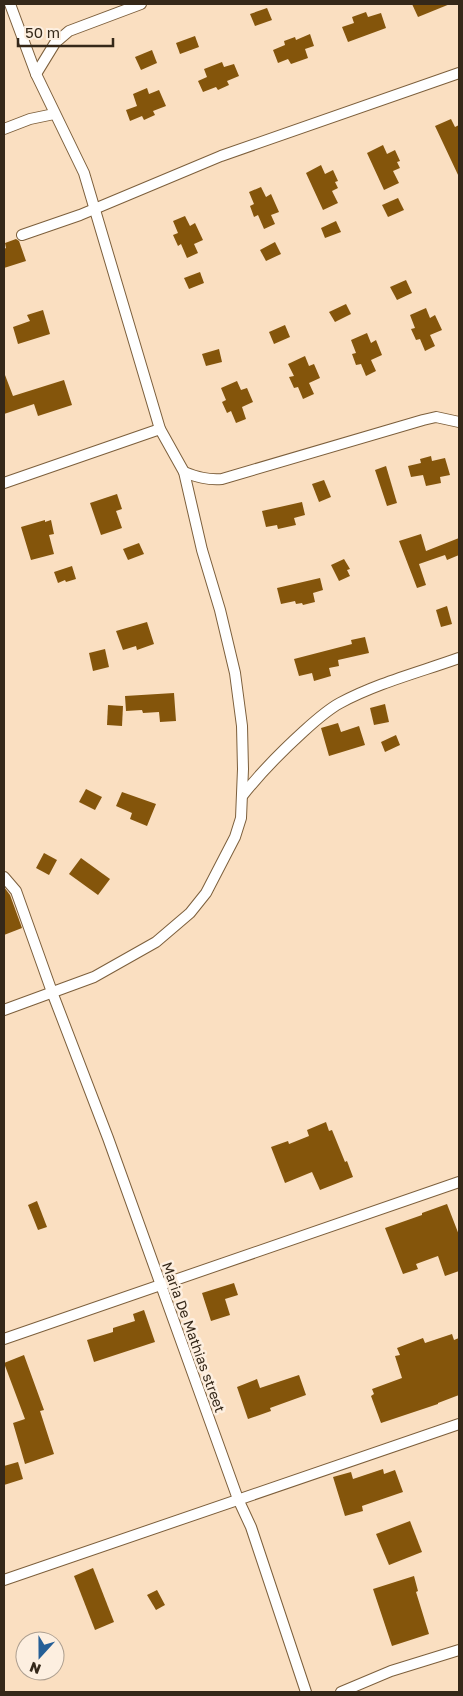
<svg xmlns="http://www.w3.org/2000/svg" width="463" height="1696" font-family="'Golos Text',sans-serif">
	<rect width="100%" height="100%" fill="#fadfc1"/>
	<!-- building -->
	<g fill="#84550b">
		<polygon points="412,4 450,4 418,17"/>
		<polygon points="267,8 272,20 255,26 250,14"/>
		<polygon points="366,12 368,17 381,13 386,28 348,42 342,27 354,23 352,17"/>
		<polygon points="310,34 314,46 305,49 308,58 291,64 288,59 278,63 273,50 285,45 284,41 295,37 296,40"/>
		<polygon points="195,36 199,47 180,54 176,43"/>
		<polygon points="152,50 157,63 141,70 135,57"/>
		<polygon points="222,62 224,67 234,64 239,76 227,81 229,85 218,90 216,87 203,92 198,81 207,77 204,69"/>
		<polygon points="147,88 149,94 159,90 166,106 153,111 155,115 144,120 142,116 130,121 126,110 137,106 133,94"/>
		<polygon points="451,119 455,127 459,125 459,177 435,126"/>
		<polygon points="383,145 387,154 395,150 400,161 397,162 400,168 393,171 399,183 384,190 367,153"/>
		<polygon points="321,165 325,174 333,170 338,181 335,182 338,188 332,191 338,203 323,210 306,173"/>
		<polygon points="261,187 266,197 271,194 279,212 271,215 275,224 264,229 258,215 254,217 250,206 254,204 249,192"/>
		<polygon points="398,198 404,210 388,217 382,205"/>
		<polygon points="185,216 190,226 195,223 203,240 194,244 198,253 187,258 181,244 178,246 173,235 178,233 173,221"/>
		<polygon points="336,221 341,232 325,238 321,228"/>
		<polygon points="16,239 19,241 26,261 4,268 4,249 6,248 5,243"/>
		<polygon points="275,242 281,254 266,261 260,250"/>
		<polygon points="200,272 204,283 189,289 184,278"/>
		<polygon points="406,280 412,293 397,300 390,287"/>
		<polygon points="346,304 351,314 335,322 329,312"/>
		<polygon points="426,308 430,318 435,315 442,330 430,335 435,346 425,351 420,339 416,340 411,329 415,328 410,315"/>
		<polygon points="43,310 50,334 18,344 13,327 30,321 27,315"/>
		<polygon points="285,325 290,337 274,344 269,332"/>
		<polygon points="367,333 371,343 376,340 382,355 371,360 376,371 366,376 361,364 356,365 352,354 356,353 351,340"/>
		<polygon points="219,349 222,362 206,366 202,354"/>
		<polygon points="305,356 309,366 314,364 320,378 309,383 314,394 303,399 298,387 294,388 289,377 294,376 288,364"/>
		<polygon points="4,375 5,375 13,396 64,380 72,405 38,416 34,404 4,414"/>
		<polygon points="237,381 241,390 247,388 253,402 242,407 246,419 236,423 231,411 227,413 222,402 226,400 221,388"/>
		<polygon points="431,456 432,461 445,458 450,475 440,477 441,483 426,486 423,475 411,477 408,466 421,463 420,459"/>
		<polygon points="386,466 397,503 387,506 375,470"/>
		<polygon points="324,480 331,497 319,502 312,484"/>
		<polygon points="117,494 122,509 116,511 122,528 101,535 90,503"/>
		<polygon points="302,502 305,515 294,518 296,525 278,529 277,525 266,527 262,511"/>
		<polygon points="45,520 45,522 51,520 54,534 49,535 54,554 31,560 21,527"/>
		<polygon points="421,534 426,551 459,538 459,555 447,560 445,555 419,564 426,585 417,588 399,541"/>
		<polygon points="139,543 144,554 128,560 123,549"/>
		<polygon points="344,559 350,569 347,570 350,576 339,581 331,565"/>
		<polygon points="72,566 76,579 66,582 65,580 58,583 54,572"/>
		<polygon points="320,578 323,590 313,593 315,602 303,605 302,603 296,604 295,601 281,604 277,588"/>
		<polygon points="447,606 452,624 441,627 436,610"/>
		<polygon points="147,622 154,644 137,650 136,646 123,650 116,631"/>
		<polygon points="365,637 369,653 338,660 339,666 329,668 331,676 314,681 312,673 299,676 294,659 352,644 351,640"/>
		<polygon points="105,649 109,667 93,671 89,653"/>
		<polygon points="174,693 176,721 160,722 159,712 143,713 142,710 126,711 125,696"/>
		<polygon points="385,704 389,722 374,725 370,708"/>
		<polygon points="108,705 123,706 122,726 107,725"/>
		<polygon points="338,723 341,732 359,726 365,745 329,756 321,728"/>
		<polygon points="396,735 400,745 385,752 381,742"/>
		<polygon points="86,789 102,797 95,810 79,802"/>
		<polygon points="122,792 156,804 147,826 130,819 132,813 116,806"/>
		<polygon points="44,853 57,860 49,875 36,868"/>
		<polygon points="81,858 110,879 98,895 69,874"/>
		<polygon points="4,887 10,895 22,928 4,935"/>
		<polygon points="326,1122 329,1131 332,1130 345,1162 347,1161 353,1177 320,1190 312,1172 285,1183 271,1147 288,1141 289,1144 309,1136 307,1130"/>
		<polygon points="37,1201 47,1227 38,1230 28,1205"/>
		<polygon points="447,1204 459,1235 459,1271 445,1276 438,1256 416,1264 418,1269 403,1274 385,1228 422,1215 422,1213"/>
		<polygon points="234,1283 238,1295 225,1299 230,1315 211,1321 202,1293"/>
		<polygon points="144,1310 155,1342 94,1362 87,1340 113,1332 113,1328 135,1321 133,1314"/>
		<polygon points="452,1334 454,1340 459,1338 459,1395 438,1403 438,1404 381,1423 371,1396 374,1394 372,1389 402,1378 395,1356 400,1355 397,1348 423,1338 425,1343"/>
		<polygon points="24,1355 44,1410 40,1411 54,1454 25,1464 13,1423 25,1419 4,1363"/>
		<polygon points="299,1375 306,1395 270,1408 271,1411 248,1419 237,1387 257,1379 260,1388"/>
		<polygon points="18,1462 23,1479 4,1485 4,1466"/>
		<polygon points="383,1469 384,1474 395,1470 403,1492 362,1506 363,1511 345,1516 333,1477 351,1472 353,1479"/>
		<polygon points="410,1521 422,1552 389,1565 376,1534"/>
		<polygon points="93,1568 114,1622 95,1630 74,1576"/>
		<polygon points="414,1576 418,1591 416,1592 429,1634 392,1646 373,1589"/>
		<polygon points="157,1590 165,1605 156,1610 147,1595"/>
	</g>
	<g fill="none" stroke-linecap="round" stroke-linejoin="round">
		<defs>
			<g id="minor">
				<polyline points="36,74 55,43 69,31 141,4"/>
				<polyline points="4,129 30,119 54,114"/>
				<polyline points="22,235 80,215 221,156 459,73"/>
				<path d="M 184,472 C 197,477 207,480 222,479 L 423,420 L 436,417 L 459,422"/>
				<polyline points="4,483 160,429"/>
				<path d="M 243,795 C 262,771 282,751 304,731 C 315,721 327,710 340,703 C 377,683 420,672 459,658"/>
				<polyline points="4,877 16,891 52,992 108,1138 238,1499 251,1527 306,1692"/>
				<polyline points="4,1010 94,977 156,942 190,913 206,893 235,837 241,818 243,769 242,726 235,673 220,610 202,550 184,472 160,429 84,173 36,74 10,4"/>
				<polyline points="4,1339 459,1182"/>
				<polyline points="4,1580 459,1424"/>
				<polyline points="341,1692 391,1671 459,1650"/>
			</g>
		</defs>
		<!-- minor casing -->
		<use href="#minor" stroke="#7c5f3c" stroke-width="12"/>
		<!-- minor -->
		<use href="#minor" stroke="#fff" stroke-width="10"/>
	</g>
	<g text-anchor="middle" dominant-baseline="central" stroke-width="5" stroke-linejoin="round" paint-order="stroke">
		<!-- street labels -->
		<g font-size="14" fill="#352819" stroke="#fdefe0">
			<text transform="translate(194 1337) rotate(70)">Maria De Mathias street</text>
		</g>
	</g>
	<!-- border -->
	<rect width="463" height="1696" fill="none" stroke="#352819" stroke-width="10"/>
	<!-- north arrow -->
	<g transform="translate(40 1656) rotate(201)"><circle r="24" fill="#fdefe0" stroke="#ad9f90"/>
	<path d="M0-4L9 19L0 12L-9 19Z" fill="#255f97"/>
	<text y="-8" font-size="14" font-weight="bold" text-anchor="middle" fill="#352819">N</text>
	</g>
	<!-- scale -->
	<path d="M18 38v8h95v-8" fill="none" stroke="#352819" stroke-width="2.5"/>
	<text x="25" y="38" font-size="15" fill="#352819" stroke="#fdefe0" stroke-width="4" paint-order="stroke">50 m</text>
</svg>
